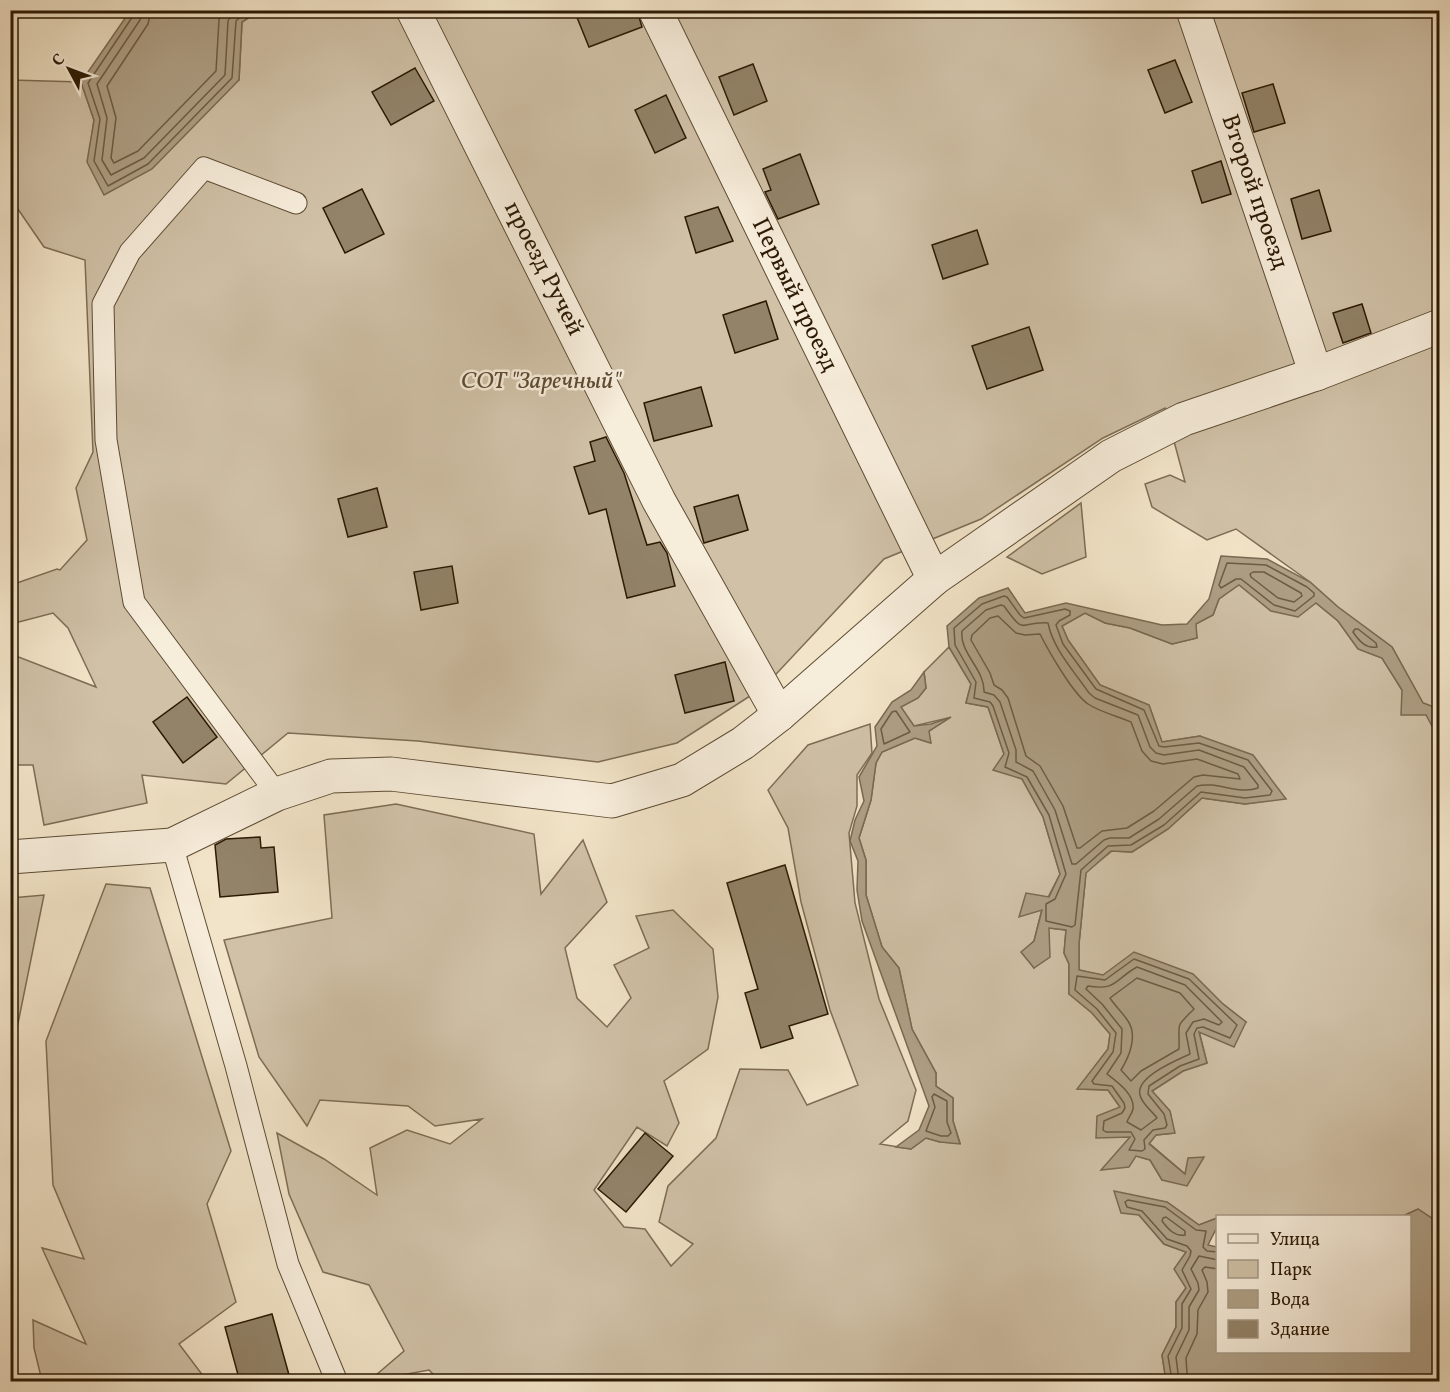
<svg xmlns="http://www.w3.org/2000/svg" width="1450" height="1392" font-family="Vollkorn,serif">
	<rect width="100%" height="100%" fill="#f2e4c8"/>
	<filter id="stains"><feTurbulence type="fractalNoise" baseFrequency=".00333" numOctaves="4"/><feColorMatrix values="0 0 0 0 .2 0 0 0 0 .09 0 0 0 0 .02 0 0 0 .5 -.17"/></filter>
	<radialGradient id="worn" r=".72"><stop offset=".6" stop-color="#630" stop-opacity="0"/><stop offset="1" stop-color="#630" stop-opacity=".3"/></radialGradient>
	<!-- green -->
	<g fill="#d0c1a7" stroke="#7e6d55" stroke-width="1.5">
		<polygon points="259,11 1439,11 1439,709 1423,703 1392,647 1338,607 1310,582 1236,529 1207,540 1152,507 1145,484 1170,475 1185,482 1165,408 1103,438 981,519 884,559 764,687 677,743 598,762 418,741 288,733 226,784 142,775 147,803 44,825 33,765 11,765 11,654 96,687 68,628 53,613 11,624 11,585 57,569 60,570 87,540 76,488 93,452 85,260 44,247 11,199 11,80 81,82 94,120 88,162 239,80 242,22"/>
		<polygon points="1081,503 1086,557 1042,574 1007,557"/>
		<polygon points="1239,584 1271,611 1316,603 1338,621 1358,649 1382,658 1402,690 1426,714 1439,739 1439,1223 1418,1209 1403,1216 1218,1216 1217,1218 1199,1225 1167,1202 1139,1215 1164,1244 1186,1252 1186,1288 1176,1302 1176,1327 1162,1355 1165,1374 1159,1381 441,1382 429,1370 369,1381 404,1351 369,1285 323,1272 289,1194 277,1133 324,1159 377,1195 370,1148 407,1130 450,1144 482,1119 435,1126 408,1106 320,1100 307,1126 259,1057 224,940 332,918 324,815 396,804 534,834 541,894 583,840 607,902 565,948 577,998 607,1027 631,998 614,965 649,948 636,916 673,910 713,949 718,997 708,1049 664,1081 679,1123 667,1146 637,1127 594,1190 624,1227 645,1229 671,1266 693,1244 659,1222 668,1186 716,1138 740,1069 788,1070 807,1105 858,1085 830,1010 801,902 788,828 768,790 808,745 870,724 872,753 857,775 857,806 849,833 855,903 879,999 916,1090 908,1121 880,1144 911,1149 926,1138 940,1142 960,1143 953,1121 953,1098 936,1086 936,1073 912,1029 899,968 882,947 866,895 866,860 859,838 871,800 876,763 882,752 915,738 930,743 928,732 948,718 914,726 900,707 918,698 926,688 924,672 949,647 971,684 966,703 988,707 1004,754 1022,779 1043,817 1060,874 1042,909 1034,941 1022,952 1034,968 1049,928 1066,930 1064,953 1069,964 1069,994 1092,1013 1110,1034 1108,1049 1078,1089 1108,1090 1120,1107 1136,1156 1150,1160 1162,1180 1185,1174 1149,1143 1156,1135 1174,1133 1170,1111 1152,1091 1183,1071 1207,1063 1199,1031 1246,1022 1223,1004 1079,970 1079,944 1086,872 1112,851 1132,852 1168,829 1202,798 1245,804 1285,798 1200,736 1162,742 1149,705 1100,685 1068,640 1062,626 1085,613 1105,623 1130,628 1172,644 1197,638 1195,624 1213,615 1219,599"/>
		<polygon points="106,884 150,888 231,1151 207,1204 236,1302 179,1344 207,1381 42,1381 34,1348 33,1320 86,1344 42,1248 84,1259 53,1185 46,1041"/>
		<polygon points="44,895 11,1058 11,898"/>
	</g>
	<!-- water -->
	<g fill="#ae9f85" stroke="#7a6951" stroke-width="1.5">
		<polygon points="130,11 259,11 242,22 239,80 152,169 104,195 87,162 94,120 81,82"/>
		<polygon points="1221,556 1267,559 1310,582 1338,607 1392,647 1423,703 1439,709 1439,739 1426,715 1401,715 1402,690 1382,658 1358,649 1338,621 1316,603 1298,617 1271,611 1239,585 1219,599 1213,615 1196,624 1197,638 1172,644 1130,628 1105,623 1085,613 1062,626 1068,640 1100,685 1149,705 1162,742 1200,736 1253,755 1286,799 1245,804 1202,798 1168,829 1132,852 1111,851 1086,873 1079,944 1079,970 1103,975 1134,952 1193,974 1223,1004 1246,1022 1234,1047 1199,1032 1207,1063 1183,1071 1152,1091 1170,1111 1175,1133 1156,1135 1149,1144 1185,1174 1188,1158 1204,1157 1187,1186 1162,1180 1150,1160 1136,1156 1129,1167 1101,1170 1130,1137 1096,1138 1097,1116 1120,1107 1108,1090 1077,1089 1108,1049 1110,1034 1092,1013 1069,994 1069,964 1064,953 1066,930 1049,928 1050,957 1034,968 1021,952 1034,941 1042,910 1019,917 1026,893 1049,897 1060,874 1043,817 1022,779 993,770 1004,754 988,707 966,703 971,684 949,647 947,626 979,598 1008,588 1025,613 1066,603 1162,625 1187,624 1209,599"/>
		<polygon points="924,672 926,688 918,698 901,707 914,726 931,724 951,717 929,731 931,743 915,738 882,752 876,763 871,800 859,838 866,860 866,895 882,947 899,968 912,1029 936,1073 936,1086 953,1098 953,1121 960,1144 940,1142 926,1138 911,1149 896,1147 919,1130 929,1106 862,921 857,890 858,861 850,841 855,820 864,801 859,777 877,746 875,727 892,702 911,690"/>
		<polygon points="1114,1191 1167,1202 1199,1225 1217,1218 1217,1227 1208,1245 1217,1247 1218,1352 1410,1352 1410,1216 1403,1216 1418,1209 1439,1223 1439,1381 1159,1381 1165,1374 1162,1355 1176,1327 1176,1302 1186,1288 1174,1269 1186,1252 1164,1244 1139,1215 1121,1213"/>
	</g>
	<g fill="none" stroke-linecap="round" stroke-linejoin="round">
		<!-- shore -->
		<g stroke="#6c5c44" stroke-width="1.5">
			<polyline points="134,10 133,16 88,83 100,119 94,161 108,186 148,164 232,78 236,21 248,10"/>
			<polyline points="142,10 140,20 97,84 107,118 102,160 111,175 144,158 225,75 228,21 234,10"/>
			<polyline points="151,10 148,24 107,86 116,118 111,158 114,163 138,151 216,71 219,20 222,10"/>
			<polygon points="1227,563 1266,565 1307,587 1314,593 1314,596 1295,611 1274,605 1241,579 1236,579 1221,588 1219,585"/>
			<polygon points="1253,572 1264,572 1301,593 1302,596 1294,602 1278,598 1251,577 1250,574"/>
			<polygon points="1004,596 1007,597 1020,615 1024,618 1065,609 1070,611 1070,615 1059,621 1056,625 1063,644 1096,689 1144,710 1159,746 1164,747 1199,743 1248,760 1272,791 1270,795 1245,798 1201,792 1164,825 1131,845 1108,846 1081,870 1075,925 1072,927 1046,921 1046,904 1055,899 1066,874 1049,815 1027,777 1005,767 1009,753 993,706 990,702 974,698 976,682 955,645 954,628 982,604"/>
			<path d="M 1001,605 L 1004,606 C 1026,637 1019,621 1048,623 C 1053,649 1074,671 1089,693 L 1095,698 L 1138,715 L 1150,747 L 1156,753 L 1164,755 L 1199,750 L 1244,767 L 1258,785 L 1258,788 C 1238,795 1217,781 1197,786 L 1159,819 L 1129,838 L 1110,838 L 1104,840 L 1076,864 L 1072,864 L 1055,810 L 1033,771 L 1016,762 L 1016,750 L 1000,702 L 994,695 L 984,692 C 985,669 959,653 962,631 L 986,610 Z"/>
			<path d="M 998,616 L 1016,633 L 1025,635 L 1040,634 C 1048,650 1073,694 1088,704 C 1100,712 1117,716 1131,722 L 1142,751 L 1151,761 L 1163,764 L 1197,759 L 1238,774 L 1240,779 L 1203,775 L 1194,777 L 1154,811 L 1127,828 L 1102,831 L 1080,848 L 1077,848 L 1063,806 L 1040,766 L 1026,756 L 1008,698 L 1002,690 L 994,685 L 990,673 L 971,640 L 972,635 L 990,618 Z"/>
			<path d="M 1358,629 L 1376,643 L 1377,647 C 1366,649 1359,641 1353,632 L 1355,629 Z"/>
			<polygon points="896,711 910,732 884,744 881,729 892,712"/>
			<polygon points="1134,959 1189,979 1237,1025 1230,1038 1203,1027 1197,1028 1194,1034 1199,1059 1180,1066 1149,1086 1148,1094 1164,1114 1167,1125 1165,1128 1153,1130 1144,1140 1145,1149 1142,1151 1129,1150 1135,1139 1131,1132 1106,1132 1103,1130 1104,1121 1122,1113 1125,1108 1124,1103 1112,1086 1094,1084 1092,1081 1113,1052 1116,1033 1097,1009 1075,990 1077,976 1105,980"/>
			<path d="M 1137,967 L 1185,985 L 1222,1022 L 1219,1025 L 1204,1019 L 1193,1022 L 1186,1033 L 1190,1054 C 1177,1060 1135,1077 1140,1095 C 1142,1104 1152,1111 1157,1118 L 1141,1130 L 1127,1122 C 1128,1118 1132,1114 1133,1109 C 1135,1094 1116,1081 1107,1074 L 1121,1053 L 1122,1029 L 1102,1004 L 1086,989 L 1088,986 C 1117,991 1115,979 1137,967 Z"/>
			<path d="M 1137,978 L 1180,993 L 1194,1009 C 1174,1029 1180,1021 1179,1049 L 1141,1071 L 1131,1081 L 1121,1070 C 1129,1057 1138,1036 1128,1021 C 1123,1013 1115,1006 1110,998 Z"/>
			<polygon points="934,1094 947,1101 947,1122 951,1133 948,1136 941,1136 926,1131 935,1107 932,1097"/>
			<path d="M 1166,1217 L 1185,1231 L 1185,1235 C 1175,1237 1168,1229 1162,1221 L 1163,1218 Z"/>
			<polyline points="1166,1382 1171,1374 1168,1356 1182,1328 1182,1304 1191,1289 1182,1270 1190,1256 1191,1251 1187,1246 1167,1239 1142,1211 1127,1207 1125,1202 1128,1200 1165,1207 1196,1230 1206,1231 1203,1247 1207,1251 1218,1252"/>
			<polyline points="1176,1382 1178,1373 1176,1357 1189,1330 1189,1307 1199,1290 1198,1283 1191,1269 1199,1256 1218,1260"/>
			<polyline points="1186,1382 1187,1373 1186,1358 1197,1334 1198,1310 1208,1292 1207,1282 1202,1270 1205,1267 1218,1269"/>
		</g>
	</g>
	<!-- building -->
	<g fill="#928369" stroke="#2b1903" stroke-width="1.5">
		<polygon points="574,10 637,10 642,27 589,47"/>
		<polygon points="1175,60 1192,102 1165,113 1148,70"/>
		<polygon points="753,64 767,101 734,115 719,77"/>
		<polygon points="415,68 434,101 391,125 372,92"/>
		<polygon points="1273,84 1285,123 1254,132 1242,93"/>
		<polygon points="666,95 686,138 655,153 635,110"/>
		<polygon points="800,154 819,204 778,219 765,192 771,190 763,169"/>
		<polygon points="1221,161 1231,194 1202,203 1192,171"/>
		<polygon points="362,189 384,234 345,253 323,208"/>
		<polygon points="1319,190 1331,231 1302,239 1291,199"/>
		<polygon points="718,207 733,241 696,253 685,217"/>
		<polygon points="977,230 988,264 943,279 932,245"/>
		<polygon points="766,301 778,339 735,353 723,315"/>
		<polygon points="1362,304 1371,333 1343,343 1333,313"/>
		<polygon points="1029,327 1043,370 987,389 972,346"/>
		<polygon points="701,387 712,426 654,441 644,403"/>
		<polygon points="606,437 624,473 647,545 660,542 667,553 675,586 627,598 606,509 589,514 574,467 595,461 590,442"/>
		<polygon points="377,488 387,527 348,537 338,499"/>
		<polygon points="738,495 748,530 704,543 694,507"/>
		<polygon points="452,566 458,603 421,610 414,572"/>
		<polygon points="725,662 734,701 685,713 675,675"/>
		<polygon points="187,697 217,737 183,763 153,722"/>
		<polygon points="260,837 261,848 274,847 278,892 220,897 215,845 226,839"/>
		<polygon points="785,865 828,1014 789,1026 793,1038 761,1048 745,993 758,989 727,883"/>
		<polygon points="645,1133 673,1156 626,1212 598,1189"/>
		<polygon points="272,1314 291,1382 240,1382 225,1327"/>
	</g>
	<g fill="none" stroke-linecap="round" stroke-linejoin="round">
		<defs>
			<g id="lane">
				<polyline points="277,794 134,602 106,440 103,304 130,252 204,168 296,203"/>
				<polyline points="172,845 236,1066 288,1264 337,1382"/>
			</g>
			<g id="street">
				<polyline points="413,10 659,501 779,715"/>
				<polyline points="655,10 934,579"/>
				<polyline points="1193,10 1316,374"/>
				<polyline points="10,857 172,845 277,794 331,776 391,774 612,801 682,780 743,743 779,715 934,579 1111,456 1184,419 1316,374 1440,326"/>
			</g>
		</defs>
		<!-- lane casing -->
		<use href="#lane" stroke="#5d4c34" stroke-width="23"/>
		<!-- street casing -->
		<use href="#street" stroke="#5d4c34" stroke-width="35"/>
		<!-- lane -->
		<use href="#lane" stroke="#f7eddb" stroke-width="21"/>
		<!-- street -->
		<use href="#street" stroke="#f7eddb" stroke-width="33"/>
	</g>
	<g text-anchor="middle" dominant-baseline="central" stroke-width="5" stroke-linejoin="round" paint-order="stroke">
		<!-- street labels -->
		<g font-size="24" fill="#2b1903" stroke="#f7eddb">
			<text transform="translate(1254 192) rotate(71)">Второй проезд</text>
			<text transform="translate(543 269) rotate(63)">проезд Ручей</text>
			<text transform="translate(794 295) rotate(64)">Первый проезд</text>
		</g>
		<!-- park labels -->
		<g font-size="24" font-style="italic" fill="#5d4b34" stroke="#f7eddb">
			<text x="541" y="382">СОТ "Заречный"</text>
		</g>
	</g>
	<!-- margin -->
	<rect width="1450" height="1392" fill="none" stroke="#f2e4c8" stroke-width="36"/>
	<rect x="12" y="12" width="1426" height="1368" fill="none" stroke="#2b1903" stroke-width="3"/>
	<rect x="18" y="18" width="1414" height="1356" fill="none" stroke="#2b1903" stroke-width="1.5"/>
	<!-- legend -->
	<rect x="1216" y="1215" width="195" height="138" fill="#f7eddb" stroke="#a59885" stroke-width="1.5"/>
	<rect x="1228" y="1234" width="30" height="9" fill="#f7eddb" stroke="#a59885" stroke-width="1.5"/>
	<text x="1270" y="1245" font-size="18" fill="#2b1903">Улица</text>
	<rect x="1228" y="1260" width="30" height="18" fill="#d0c1a7" stroke="#a59885" stroke-width="1.5"/>
	<text x="1270" y="1275" font-size="18" fill="#2b1903">Парк</text>
	<rect x="1228" y="1290" width="30" height="18" fill="#ae9f85" stroke="#a59885" stroke-width="1.5"/>
	<text x="1270" y="1305" font-size="18" fill="#2b1903">Вода</text>
	<rect x="1228" y="1320" width="30" height="18" fill="#928369" stroke="#a59885" stroke-width="1.5"/>
	<text x="1270" y="1335" font-size="18" fill="#2b1903">Здание</text>
	<!-- north arrow -->
	<g transform="translate(69 69) rotate(311)" stroke="#f7eddb" stroke-width="4.5" paint-order="stroke">
	<path d="M0-4.5L10 22L0 15L-10 22Z" fill="#2b1903"/>
	<text y="-9" font-size="16" font-weight="bold" text-anchor="middle" fill="#2b1903">С</text>
	</g>
	<rect width="100%" height="100%" filter="url(#stains)"/>
	<rect width="100%" height="100%" fill="url(#worn)"/>
</svg>
